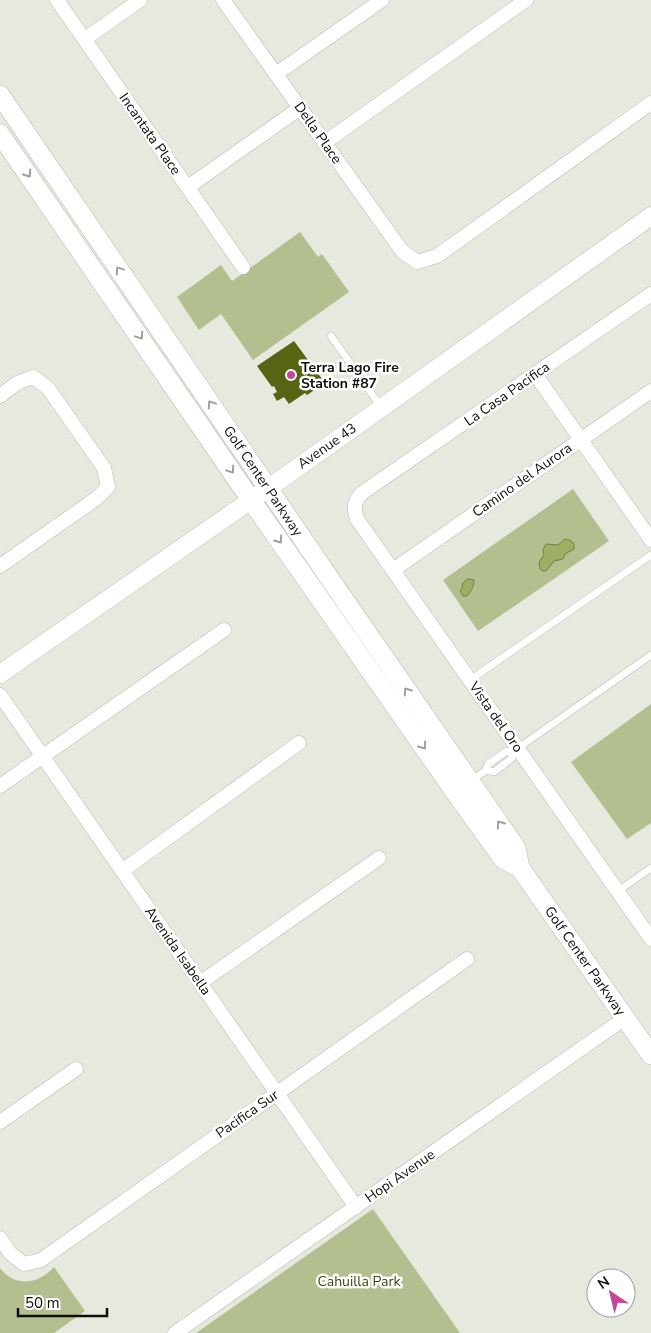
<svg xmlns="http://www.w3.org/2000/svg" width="651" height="1333" font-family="'Nunito Sans',sans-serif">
	<rect width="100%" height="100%" fill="#e6e9de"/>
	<!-- green -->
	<g fill="#b4bf90">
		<polygon points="300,232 318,257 322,254 349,292 253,360 221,314 199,330 177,297 221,265 232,281"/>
		<polygon points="573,489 609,541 478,631 443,580"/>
		<polygon points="651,704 651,823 627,839 571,762"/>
		<polygon points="373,1209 460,1333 196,1333"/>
		<path d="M 54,1267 L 85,1311 L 54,1333 L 0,1333 L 0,1268 C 15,1288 39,1284 54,1267 Z"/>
	</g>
	<!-- water -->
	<g fill="#9eae62" stroke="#737e48">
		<path d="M 565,539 C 571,540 575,542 574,549 L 565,554 L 563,559 L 554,561 L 546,571 L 543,571 L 540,569 L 539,562 L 544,555 L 543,550 L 546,544 L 558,545 Z"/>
		<path d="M 467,579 L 474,580 C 474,587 471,591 467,596 L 463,596 L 460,591 L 463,586 L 462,584 Z"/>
	</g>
	<!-- building -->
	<polygon fill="#576413" points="294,341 325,383 307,395 305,393 289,404 284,397 277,401 273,394 277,392 274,386 272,387 257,366"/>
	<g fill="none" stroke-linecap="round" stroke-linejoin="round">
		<defs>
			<g id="service">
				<polyline points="331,336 381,407"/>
				<polyline points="470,680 651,555"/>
				<polyline points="511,753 651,655"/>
				<polyline points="470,782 486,770 488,764 507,751 511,753 512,758 494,772 486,770"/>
				<polyline points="618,891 651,868"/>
			</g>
			<g id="minor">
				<polyline points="57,0 243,267"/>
				<polyline points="223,0 402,251 417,262 437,256 651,103"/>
				<polyline points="85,39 140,0"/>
				<polyline points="276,74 382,0"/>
				<polyline points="324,143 526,0"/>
				<polyline points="188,187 300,108"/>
				<path d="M 651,294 L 362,493 C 354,502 353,508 357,519 L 651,939"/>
				<polyline points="535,374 651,540"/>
				<polyline points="0,396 17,383 33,377 48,388 104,468 108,487 97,498 0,566"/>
				<polyline points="393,570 651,391"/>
				<polyline points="0,695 356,1207"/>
				<polyline points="0,786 224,630"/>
				<polyline points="122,871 299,743"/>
				<polyline points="200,983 379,858"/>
				<polyline points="0,1122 76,1069"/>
				<polyline points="0,1238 10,1253 24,1264 41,1260 467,959"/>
				<polyline points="175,1333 625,1018"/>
			</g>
			<polyline id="tertiary" points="0,674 290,473 651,216"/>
			<g id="secondary">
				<polyline points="0,95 330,579 516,848 520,868 651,1055"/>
				<polyline points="0,134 251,500 455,792 503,859 520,868"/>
			</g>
		</defs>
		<!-- service casing -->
		<use href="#service" stroke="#b8bbb0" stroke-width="8"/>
		<!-- minor casing -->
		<use href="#minor" stroke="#b8bbb0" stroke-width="15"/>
		<!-- tertiary casing -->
		<use href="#tertiary" stroke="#b8bbb0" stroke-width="19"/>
		<!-- secondary casing -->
		<use href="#secondary" stroke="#b8bbb0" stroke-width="20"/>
		<!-- service -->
		<use href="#service" stroke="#fff" stroke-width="7"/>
		<!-- minor -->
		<use href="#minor" stroke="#fff" stroke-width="14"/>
		<!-- tertiary -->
		<use href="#tertiary" stroke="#fff" stroke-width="18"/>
		<!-- secondary -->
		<use href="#secondary" stroke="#fff" stroke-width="19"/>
	</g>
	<!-- one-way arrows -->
	<defs><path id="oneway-chevron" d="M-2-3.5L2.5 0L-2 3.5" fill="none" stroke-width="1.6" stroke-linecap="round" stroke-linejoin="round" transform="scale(1.25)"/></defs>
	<g stroke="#9f9f9d">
		<use href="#oneway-chevron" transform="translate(28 174) rotate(55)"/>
		<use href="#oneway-chevron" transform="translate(119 270) rotate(-124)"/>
		<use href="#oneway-chevron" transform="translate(140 336) rotate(56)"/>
		<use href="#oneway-chevron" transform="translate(211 404) rotate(-124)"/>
		<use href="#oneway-chevron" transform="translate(231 470) rotate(56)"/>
		<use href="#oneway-chevron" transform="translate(279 540) rotate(55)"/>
		<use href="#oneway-chevron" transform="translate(407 691) rotate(-125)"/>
		<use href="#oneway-chevron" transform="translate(423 746) rotate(55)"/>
		<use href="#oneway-chevron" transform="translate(500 824) rotate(-125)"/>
	</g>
	<!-- markers -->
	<circle fill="#c54896" stroke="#fff" stroke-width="2" cx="291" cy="375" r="5"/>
	<g text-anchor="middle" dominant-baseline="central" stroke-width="5" stroke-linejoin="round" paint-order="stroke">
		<!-- street labels -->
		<g font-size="14" fill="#0e0f0b" stroke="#fff">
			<text transform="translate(318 133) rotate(55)">Della Place</text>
			<text transform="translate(150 134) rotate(55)">Incantata Place</text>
			<text transform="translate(507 394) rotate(-35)">La Casa Pacifica</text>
			<text transform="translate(327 446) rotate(-35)">Avenue 43</text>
			<text transform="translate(522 480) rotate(-35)">Camino del Aurora</text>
			<text transform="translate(263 481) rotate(56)">Golf Center Parkway</text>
			<text transform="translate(496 717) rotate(55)">Vista del Oro</text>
			<text transform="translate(178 951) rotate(55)">Avenida Isabella</text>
			<text transform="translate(585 961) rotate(55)">Golf Center Parkway</text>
			<text transform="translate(247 1114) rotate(-35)">Pacifica Sur</text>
			<text transform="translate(400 1176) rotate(-35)">Hopi Avenue</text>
		</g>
		<!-- poi labels -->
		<g font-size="14" font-weight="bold" fill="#0e0f0b" stroke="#fff" text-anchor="start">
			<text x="301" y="367">Terra Lago Fire<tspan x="301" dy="16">Station #87</tspan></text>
		</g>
		<!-- park labels -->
		<g font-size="14" fill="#414a11" stroke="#fff">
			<text x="359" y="1281">Cahuilla Park</text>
		</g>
	</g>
	<!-- north arrow -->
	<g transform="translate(611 1293) rotate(325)"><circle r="24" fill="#ffffff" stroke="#9f9f9d"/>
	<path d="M0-4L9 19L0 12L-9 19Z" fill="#c54896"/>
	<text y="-8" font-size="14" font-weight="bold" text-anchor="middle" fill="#0e0f0b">N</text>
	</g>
	<!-- scale -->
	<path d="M18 1308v8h89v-8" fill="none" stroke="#0e0f0b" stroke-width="2.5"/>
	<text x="25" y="1308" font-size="15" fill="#0e0f0b" stroke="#ffffff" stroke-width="4" paint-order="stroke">50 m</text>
</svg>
